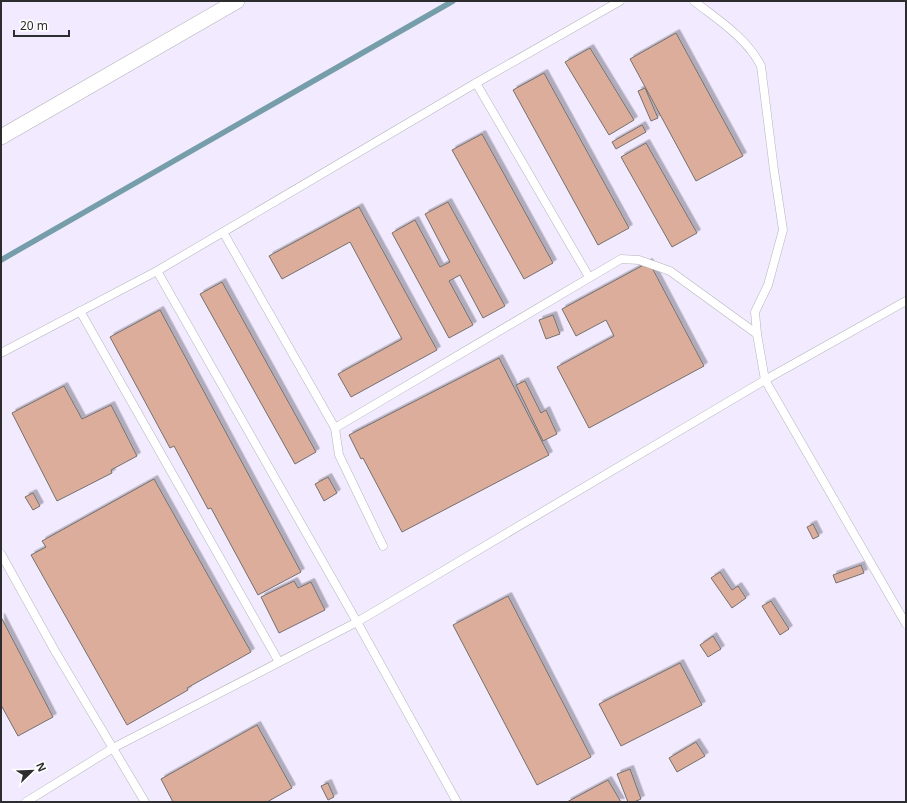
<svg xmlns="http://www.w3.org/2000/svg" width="907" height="803" font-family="'Noto Sans',sans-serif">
	<defs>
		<filter id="shadow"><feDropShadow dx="3.5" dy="-3.5" stdDeviation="0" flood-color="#0004"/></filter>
	</defs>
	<rect width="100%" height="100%" fill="#f6f8fc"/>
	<!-- industrial -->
	<rect fill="#f2eaff" x="1" y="1" width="905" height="801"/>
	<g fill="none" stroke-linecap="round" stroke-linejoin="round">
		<!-- stream -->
		<polyline stroke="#769daa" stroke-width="5.5" points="1,260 453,1"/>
	</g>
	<!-- building -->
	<g fill="#ddad9b" stroke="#73706e" filter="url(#shadow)">
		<polygon points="676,33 743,156 696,181 630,59"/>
		<polygon points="590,48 634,120 609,135 565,62"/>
		<polygon points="544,73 629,228 598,245 513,90"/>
		<polygon points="645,88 658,118 651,121 638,91"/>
		<polygon points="642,125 646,132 616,149 612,142"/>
		<polygon points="482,134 553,263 524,279 452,150"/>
		<polygon points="646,143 697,233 672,247 621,157"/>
		<polygon points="448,202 505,306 483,318 460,275 449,281 473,325 449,338 392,233 415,220 440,267 450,262 425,214"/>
		<polygon points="359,207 437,350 351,397 338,374 402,339 350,242 282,279 269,256"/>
		<polygon points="649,262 704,366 589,428 557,367 614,336 606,320 576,336 562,309"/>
		<polygon points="222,282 316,452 295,464 200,294"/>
		<polygon points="160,310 301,572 258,595 211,508 208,509 174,446 170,448 110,337"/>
		<polygon points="553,315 560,334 546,339 539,320"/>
		<polygon points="499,358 549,455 402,532 363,458 361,459 349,435"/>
		<polygon points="525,381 541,413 546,410 557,434 543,441 516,385"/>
		<polygon points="64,386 82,419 111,405 137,456 111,470 112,473 57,501 12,413"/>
		<polygon points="328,477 337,493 324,501 315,484"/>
		<polygon points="154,479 251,652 187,688 188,690 127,725 31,555 46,547 42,541"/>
		<polygon points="33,493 40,506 33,510 25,497"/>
		<polygon points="813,524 819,536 813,539 807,527"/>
		<polygon points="861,565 864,573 836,583 833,575"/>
		<polygon points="720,572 732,590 738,586 746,598 732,608 711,578"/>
		<polygon points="294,581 298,588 311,582 325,610 279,633 261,597"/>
		<polygon points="508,596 591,757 537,785 453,625"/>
		<polygon points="771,601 789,629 780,635 762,606"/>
		<polygon points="1,617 53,717 18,736 1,705"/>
		<polygon points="713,636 721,649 708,657 700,645"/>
		<polygon points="680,663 702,705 621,746 599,704"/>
		<polygon points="257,725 292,788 267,802 173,802 161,779"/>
		<polygon points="696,742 705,756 677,772 669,758"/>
		<polygon points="630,769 641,799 634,802 628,802 617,774"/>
		<polygon points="608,780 621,802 567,802"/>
		<polygon points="328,783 334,797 328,800 321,786"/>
	</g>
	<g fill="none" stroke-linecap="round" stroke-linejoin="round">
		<defs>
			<g id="lane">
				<path d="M 694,1 C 718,20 747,38 761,66 L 774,170 L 783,230 L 768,285 L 755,312 L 757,334 L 765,380 L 906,624"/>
				<polyline points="476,83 589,277"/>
				<polyline points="223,232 335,428 339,455 383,546"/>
				<polyline points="157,271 357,622 457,802"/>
				<polyline points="80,311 279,662"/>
				<polyline points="1,353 157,271 476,83 620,1"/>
				<polyline points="335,428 621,259 639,260 670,271 757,334"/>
				<polyline points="1,554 55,651 145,802"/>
				<polyline points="26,802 113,748 357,622 765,380 906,301"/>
			</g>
			<polyline id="street" points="1,137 237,1"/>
		</defs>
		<!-- lane casing -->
		<use href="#lane" stroke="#b3b5b9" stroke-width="9"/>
		<!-- street casing -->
		<use href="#street" stroke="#b3b5b9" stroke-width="16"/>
		<!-- lane -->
		<use href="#lane" stroke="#fff" stroke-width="8"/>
		<!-- street -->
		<use href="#street" stroke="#fff" stroke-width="15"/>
	</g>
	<!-- border -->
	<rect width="907" height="803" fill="none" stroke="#2d2d2f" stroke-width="4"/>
	<!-- north arrow -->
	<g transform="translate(32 771) rotate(67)" stroke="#ffffff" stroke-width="3" paint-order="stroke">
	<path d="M0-3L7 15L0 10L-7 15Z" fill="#2d2d2f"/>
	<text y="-6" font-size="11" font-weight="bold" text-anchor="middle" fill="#2d2d2f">N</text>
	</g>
	<!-- scale -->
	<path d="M14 30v6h55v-6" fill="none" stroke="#2d2d2f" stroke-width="2"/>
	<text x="20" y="30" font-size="12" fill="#2d2d2f" stroke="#ffffff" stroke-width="3" paint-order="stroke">20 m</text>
</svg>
